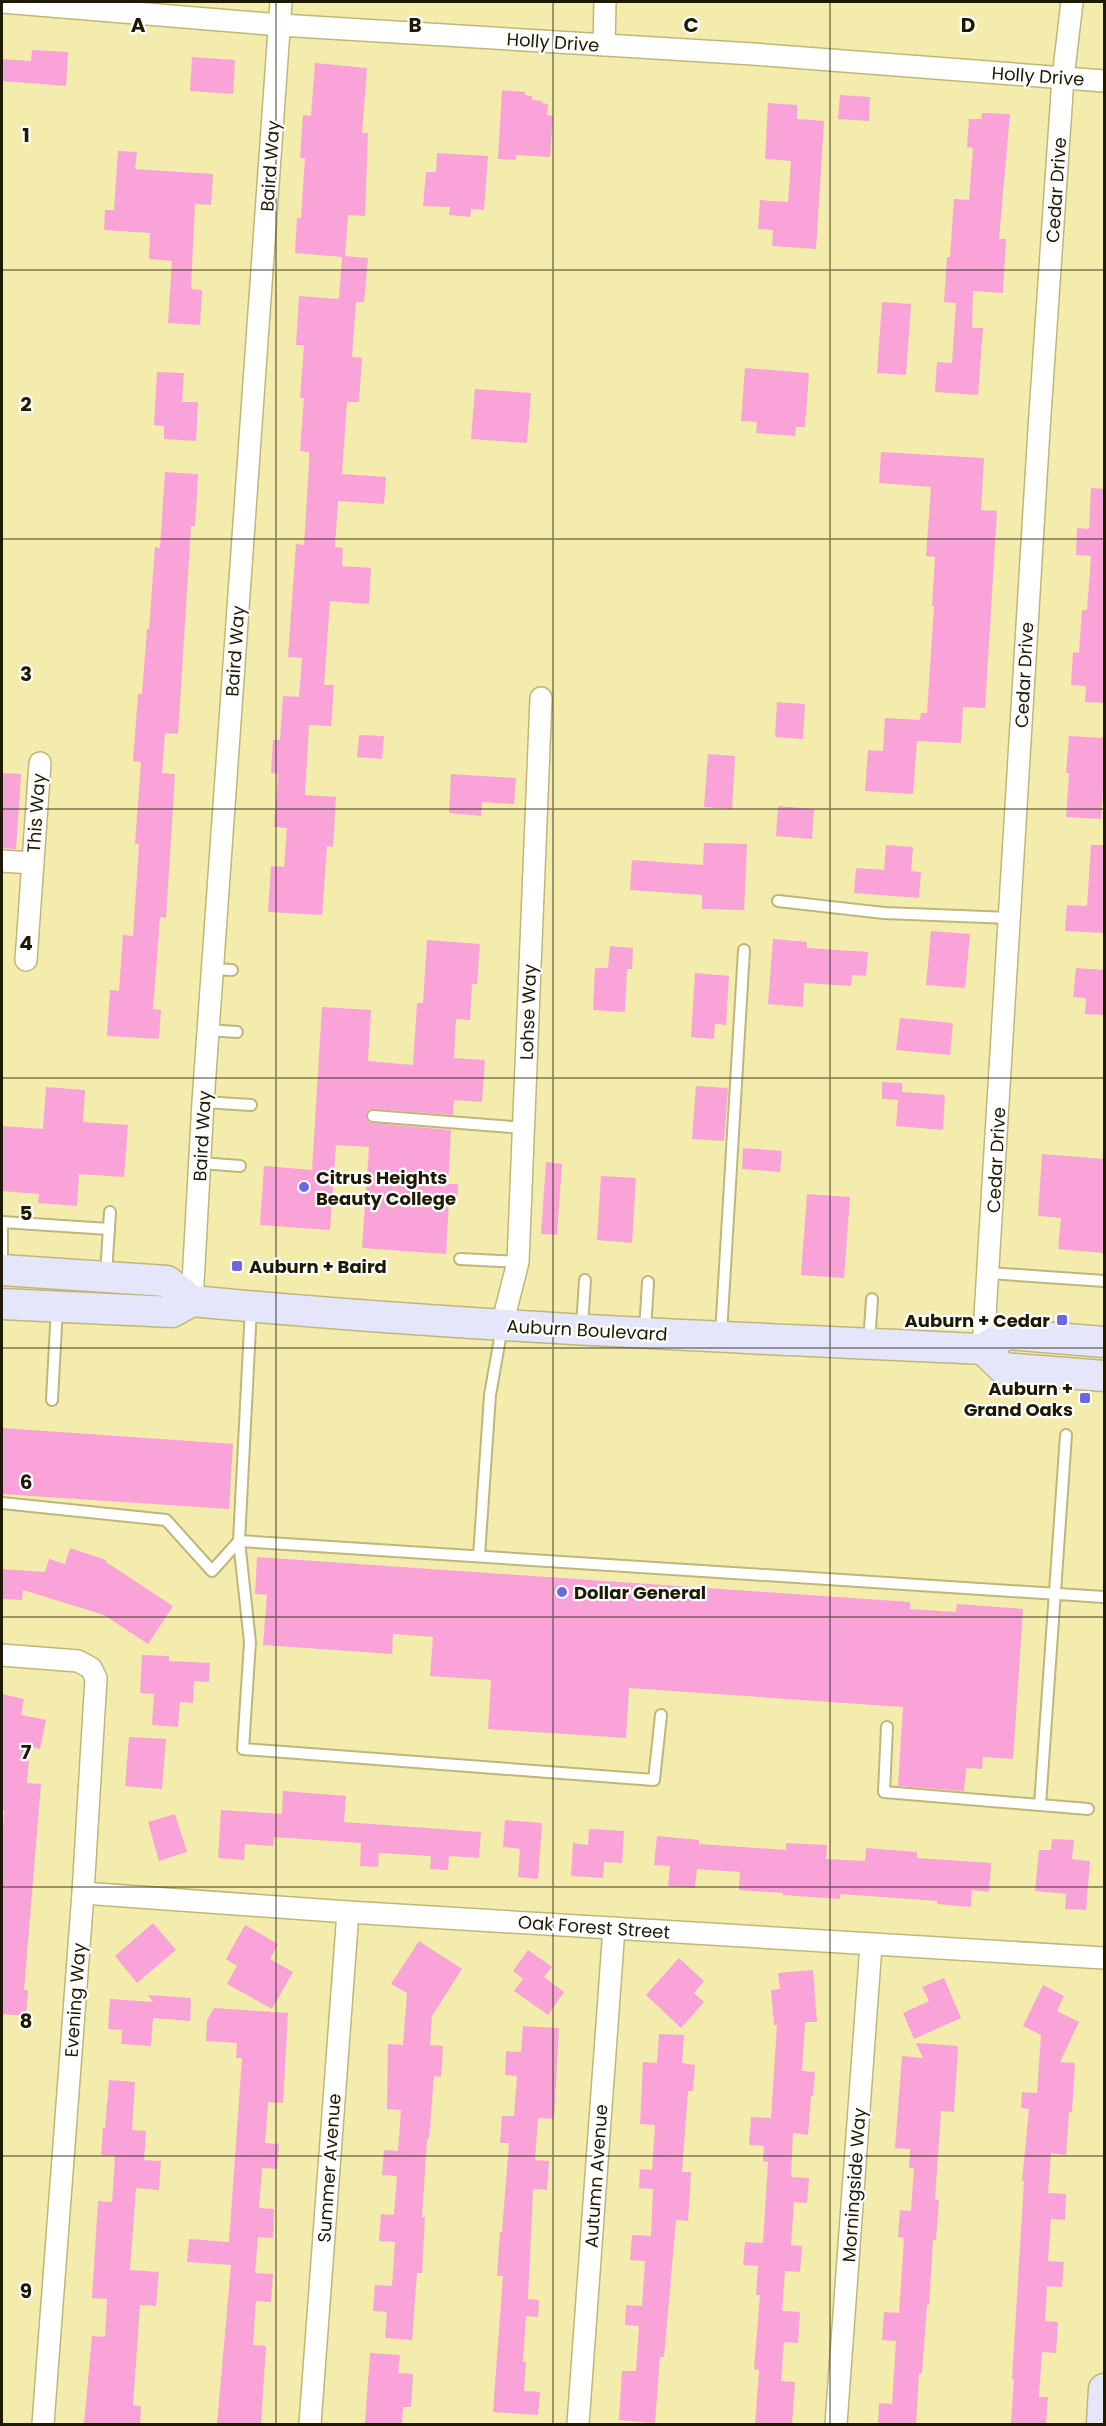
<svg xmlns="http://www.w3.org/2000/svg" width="1106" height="2426" font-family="Poppins,sans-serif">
	<rect width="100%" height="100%" fill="#f4ecac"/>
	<!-- building -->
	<g fill="#f9a3d9">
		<polygon points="32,50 68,52 66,86 2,81 2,59 31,61"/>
		<polygon points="192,57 235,60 233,94 190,91"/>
		<polygon points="315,63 367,68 362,133 368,133 365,216 348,215 345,256 368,258 364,302 356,302 352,357 362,358 359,402 347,402 342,474 386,477 384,504 338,501 335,547 343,548 342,566 371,568 369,604 330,601 324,685 334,685 331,726 309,725 305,795 336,797 333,847 327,846 322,915 268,912 271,866 284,867 287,828 274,827 278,774 271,773 273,740 280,740 283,696 299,697 302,658 288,657 296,544 304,545 309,463 309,452 300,451 304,398 300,398 304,345 296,345 299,296 339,299 342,257 295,253 297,218 301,218 305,158 300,158 303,115 311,116"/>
		<polygon points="502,90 525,92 525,95 532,96 532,100 542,101 542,103 548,104 547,115 553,116 550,157 516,155 516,160 498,159"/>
		<polygon points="840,95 870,97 869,121 838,119"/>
		<polygon points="768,103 797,105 797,119 824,121 816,249 772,246 773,230 758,229 760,200 788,202 791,161 765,159"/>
		<polygon points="982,113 1010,114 999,239 1006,239 1003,293 973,291 972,328 983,328 978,395 935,392 937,362 952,363 956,303 944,302 947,257 950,257 954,199 969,200 973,148 967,147 969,119 981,119"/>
		<polygon points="118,151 137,152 135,169 213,174 211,205 195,204 191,289 202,290 200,325 168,323 172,261 149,259 150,233 104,230 105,210 114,210"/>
		<polygon points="437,153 488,156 484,210 471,209 470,217 449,215 450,207 423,206 426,172 436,172"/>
		<polygon points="882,302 911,304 906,375 877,373"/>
		<polygon points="745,368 809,373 805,427 796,427 795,436 756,433 757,422 741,421"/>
		<polygon points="157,372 184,373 182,402 198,402 196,441 164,439 164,426 154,425"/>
		<polygon points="475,389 531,393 527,443 471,439"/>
		<polygon points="881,452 984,458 981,510 997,511 985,708 963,707 961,743 917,741 913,794 865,791 868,750 883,751 885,718 920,720 921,713 927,713 934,606 932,606 935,557 926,556 931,487 879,483"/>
		<polygon points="165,472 198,474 195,526 191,526 178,734 165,733 162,773 175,774 166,918 160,917 153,1009 161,1010 159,1039 107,1036 110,990 119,991 123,935 133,936 139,844 135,844 141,762 133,761 138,694 142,694 147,629 149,629 155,547 160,548"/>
		<polygon points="1091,488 1104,489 1104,703 1085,702 1086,686 1071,685 1073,652 1079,653 1082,610 1087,610 1091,556 1076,555 1077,528 1089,529"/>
		<polygon points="777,702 805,704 803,739 775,737"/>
		<polygon points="359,735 384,736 382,759 357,757"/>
		<polygon points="1069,736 1104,738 1104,775 1101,819 1066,817 1069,773 1066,773"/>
		<polygon points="708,754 735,756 732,809 704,807"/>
		<polygon points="2,773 21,774 16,849 2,848"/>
		<polygon points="451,774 516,778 514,804 482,802 481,816 449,813"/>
		<polygon points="778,806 814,809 812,839 776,836"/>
		<polygon points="704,843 747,844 744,910 702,909 702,895 630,890 632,860 703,865"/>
		<polygon points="886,845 913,847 911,871 921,872 919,898 854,893 856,868 884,870"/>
		<polygon points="1091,845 1104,845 1104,933 1065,931 1067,905 1087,906"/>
		<polygon points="931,931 970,934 965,988 926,985"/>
		<polygon points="773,939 807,942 807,948 868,952 866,976 852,975 851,986 804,983 803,1007 768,1004"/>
		<polygon points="427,940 480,944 477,984 472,984 470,1020 456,1019 454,1058 485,1060 482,1102 454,1100 453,1115 374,1109 367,1111 366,1116 368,1122 372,1123 451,1130 448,1184 458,1184 457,1201 449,1201 446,1254 362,1248 369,1147 336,1145 330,1230 260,1225 264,1166 312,1170 322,1007 371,1010 368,1061 413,1065 417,1003 423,1003"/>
		<polygon points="610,946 633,948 632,969 627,969 625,1012 593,1010 595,968 608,968"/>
		<polygon points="1076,968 1104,970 1104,1015 1085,1014 1086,998 1073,997"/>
		<polygon points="695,973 729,976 726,1025 715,1024 714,1039 691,1037"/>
		<polygon points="900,1018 953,1023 950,1055 896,1050"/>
		<polygon points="882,1082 902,1083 902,1092 945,1095 943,1130 896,1126 898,1100 882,1099"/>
		<polygon points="696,1086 728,1088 724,1141 692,1139"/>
		<polygon points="46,1087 85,1090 83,1122 128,1125 124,1177 79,1174 77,1206 38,1203 39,1194 2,1191 2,1126 43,1129"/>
		<polygon points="743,1148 782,1151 780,1172 742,1169"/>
		<polygon points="1042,1154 1104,1159 1104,1253 1058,1249 1061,1218 1038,1216"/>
		<polygon points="546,1162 562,1164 557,1235 541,1234"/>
		<polygon points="601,1176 636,1178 632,1243 597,1240"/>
		<polygon points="807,1194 850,1197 844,1278 801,1275"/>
		<polygon points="2,1428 233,1444 229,1509 2,1494"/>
		<polygon points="70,1548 106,1560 106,1562 173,1606 148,1644 104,1615 23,1590 22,1600 2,1599 2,1569 45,1572 49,1559 65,1564"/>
		<polygon points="257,1557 910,1602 910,1609 956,1612 957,1604 1023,1609 1013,1759 983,1757 982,1769 966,1768 964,1791 898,1786 903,1707 629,1688 626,1738 488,1729 491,1680 430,1676 433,1637 393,1634 392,1654 263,1645 267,1595 255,1594"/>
		<polygon points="142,1655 169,1656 169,1661 210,1663 209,1682 194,1681 193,1703 180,1702 178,1727 152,1725 154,1694 140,1693"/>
		<polygon points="2,1694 24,1699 21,1715 46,1720 40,1749 30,1747 27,1783 41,1784 24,1990 28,1990 26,2016 2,2014 2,1852 4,1810 2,1810"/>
		<polygon points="129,1737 166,1739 162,1789 125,1786"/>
		<polygon points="283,1791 346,1796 344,1822 481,1832 479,1858 449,1856 448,1870 430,1869 431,1856 379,1853 378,1867 360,1866 361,1843 274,1837 273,1846 245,1844 244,1860 218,1858 221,1810 282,1814"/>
		<polygon points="175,1814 187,1852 159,1861 148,1822"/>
		<polygon points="505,1820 542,1823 538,1879 518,1877 520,1849 503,1847"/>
		<polygon points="589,1829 624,1831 622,1863 604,1862 603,1878 571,1876 573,1843 588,1845"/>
		<polygon points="657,1836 699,1840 699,1844 786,1850 786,1843 827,1845 826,1859 865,1861 866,1848 917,1852 917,1858 991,1863 989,1892 972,1890 971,1907 937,1904 937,1901 840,1894 840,1899 783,1895 783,1893 739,1890 740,1872 697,1869 695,1888 668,1886 670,1866 654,1865"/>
		<polygon points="1052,1839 1074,1840 1072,1859 1090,1861 1086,1910 1065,1909 1066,1894 1035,1891 1039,1850 1051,1850"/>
		<polygon points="153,1923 176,1950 137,1983 115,1956"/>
		<polygon points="245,1925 278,1944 270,1959 293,1972 272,2009 227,1984 237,1966 226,1959"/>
		<polygon points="419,1941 462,1969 432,2016 430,2045 443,2046 441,2077 434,2076 429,2139 427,2139 422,2217 425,2217 422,2273 417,2273 412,2340 385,2338 387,2312 373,2311 375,2285 392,2286 395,2242 379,2241 381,2214 394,2215 397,2176 382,2175 384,2150 398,2151 401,2110 387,2109 388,2044 403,2045 407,1993 391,1984"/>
		<polygon points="528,1950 552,1967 544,1977 564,1992 548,2015 514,1991 523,1979 513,1971"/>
		<polygon points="679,1958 704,1981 694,1993 704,2002 681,2028 646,1995"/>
		<polygon points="813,1970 817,2022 805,2022 802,2071 815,2072 813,2096 811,2096 808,2135 793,2133 791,2177 809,2178 807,2203 794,2202 791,2245 802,2246 800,2272 785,2271 782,2311 800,2312 798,2343 784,2342 781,2381 795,2382 792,2424 755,2424 759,2370 754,2369 760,2295 756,2295 758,2266 743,2265 745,2242 763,2243 768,2162 763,2161 764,2146 749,2145 751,2117 771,2118 777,2025 774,2025 771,1990 780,1989 778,1973"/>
		<polygon points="944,1978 961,2018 914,2039 903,2013 929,2001 922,1987"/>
		<polygon points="1043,1985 1064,1996 1057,2011 1079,2022 1060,2062 1075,2063 1072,2112 1069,2112 1066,2155 1051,2153 1048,2193 1066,2194 1065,2220 1051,2219 1048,2261 1064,2262 1062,2287 1047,2286 1045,2321 1058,2322 1056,2353 1042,2352 1039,2397 1048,2397 1046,2424 1011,2424 1014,2379 1012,2379 1024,2181 1022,2181 1029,2109 1021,2108 1022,2092 1037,2093 1041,2035 1023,2026"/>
		<polygon points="148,1995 191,1998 190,2021 153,2018 151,2046 121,2044 122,2030 108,2029 110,1999 153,2002"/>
		<polygon points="214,2008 288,2013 283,2103 268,2102 265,2143 279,2144 277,2169 262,2168 259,2208 274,2209 273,2238 258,2237 255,2273 273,2274 271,2302 256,2301 253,2345 266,2346 261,2424 217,2424 231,2265 187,2262 189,2239 229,2242 242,2058 236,2058 237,2043 206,2041 207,2020"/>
		<polygon points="523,2026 559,2028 554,2119 538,2118 535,2160 549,2161 547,2190 533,2189 528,2299 539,2300 538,2317 526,2316 523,2362 526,2362 524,2391 540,2392 538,2415 493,2412 503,2276 497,2276 500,2232 502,2232 509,2143 500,2143 502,2116 514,2116 517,2076 505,2075 506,2051 521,2052"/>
		<polygon points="659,2034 684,2035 682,2063 695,2065 693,2091 688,2091 682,2172 691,2172 688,2221 676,2220 664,2357 660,2357 655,2423 619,2420 622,2371 636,2371 639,2326 625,2325 626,2305 642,2306 645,2261 630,2260 632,2235 651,2236 653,2189 639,2188 640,2169 652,2170 655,2125 640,2124 643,2062 657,2063"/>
		<polygon points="916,2043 958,2046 954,2112 941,2111 935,2199 939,2200 936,2240 933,2240 929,2305 927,2305 922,2373 919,2373 916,2424 878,2424 879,2403 892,2404 896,2341 882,2340 884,2312 899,2313 904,2238 898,2237 900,2210 911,2211 914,2168 909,2168 910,2149 895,2148 902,2056 923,2058"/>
		<polygon points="109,2080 135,2082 132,2130 146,2131 144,2160 161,2161 159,2190 136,2188 130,2270 159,2272 156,2306 140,2305 133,2405 141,2406 140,2424 84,2424 92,2336 105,2337 107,2299 92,2298 98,2201 112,2202 115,2156 101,2155 103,2128 105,2128"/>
		<polygon points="370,2353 400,2355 398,2373 413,2374 411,2407 403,2407 402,2424 365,2424"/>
	</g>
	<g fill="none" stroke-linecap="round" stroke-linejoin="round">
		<defs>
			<g id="lane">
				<polyline points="778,901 884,913 1010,918"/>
				<polyline points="212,969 232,970"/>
				<polyline points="208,1030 237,1032"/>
				<polyline points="203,1102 251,1105"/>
				<polyline points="373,1116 524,1128"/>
				<polyline points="201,1163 240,1166"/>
				<polyline points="2,1222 109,1229"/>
				<polyline points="460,1259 518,1262"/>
				<polyline points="2,1265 2,1222"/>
				<polyline points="989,1273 1104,1281"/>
				<polyline points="106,1274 110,1212"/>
				<polyline points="251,1308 239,1541 1104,1597"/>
				<polyline points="582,1327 585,1280"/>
				<polyline points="645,1330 648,1282"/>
				<polyline points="721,1334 744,950"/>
				<polyline points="869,1343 872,1299"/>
				<polyline points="52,1400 57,1307"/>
				<polyline points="2,1503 166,1520 212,1571 239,1541 250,1642 243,1749 654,1780 661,1715"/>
				<polyline points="479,1556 490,1395 502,1327"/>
				<polyline points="887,1727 884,1792 1088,1809"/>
				<polyline points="1040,1805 1066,1435"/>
			</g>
			<g id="street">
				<polyline points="2,2 280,25 753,54 1104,81"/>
				<polyline points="604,45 605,2"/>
				<polyline points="2,861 33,863"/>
				<polyline points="26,960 40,763"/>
				<polyline points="192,1301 203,1102 281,2"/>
				<polyline points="502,1325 518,1262 541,698"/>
				<polyline points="983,1349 1039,429 1063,78 1072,2"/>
				<polyline points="2,1655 78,1661 91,1668 96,1678 83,1893 43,2424"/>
				<polyline points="83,1893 348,1912 1104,1958"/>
				<polyline points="310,2424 348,1912"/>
				<polyline points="578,2424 614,1928"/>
				<polyline points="836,2424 871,1945"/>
			</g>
			<g id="secondary">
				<path d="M 2,1270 L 167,1281 L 192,1301 C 455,1326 719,1337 983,1349 L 1007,1334 L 1104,1342"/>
				<polyline points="2,1304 172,1312 192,1301"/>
				<polyline points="983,1349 1003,1368 1104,1376"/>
				<polyline points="1102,2424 1104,2389"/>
			</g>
		</defs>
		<!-- lane casing -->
		<use href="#lane" stroke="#bfb779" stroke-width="14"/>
		<!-- street casing -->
		<use href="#street" stroke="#bfb779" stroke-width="24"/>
		<!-- secondary casing -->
		<use href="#secondary" stroke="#bfb779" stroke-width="33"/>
		<!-- lane -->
		<use href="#lane" stroke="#fff" stroke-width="10"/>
		<!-- street -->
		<use href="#street" stroke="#fff" stroke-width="21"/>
		<!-- secondary -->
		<use href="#secondary" stroke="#e5e6fb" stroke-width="30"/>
	</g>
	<!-- grid -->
	<path fill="none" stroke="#1e1a02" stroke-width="1.5" stroke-opacity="0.55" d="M 276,2 L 276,2424M 553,2 L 553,2424M 830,2 L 830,2424M 2,270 L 1104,270M 2,539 L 1104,539M 2,809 L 1104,809M 2,1078 L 1104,1078M 2,1348 L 1104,1348M 2,1617 L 1104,1617M 2,1887 L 1104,1887M 2,2156 L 1104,2156"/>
	<!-- markers -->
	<g fill="#6e67e2" stroke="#fff" stroke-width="2">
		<circle cx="304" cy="1187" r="6"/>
		<rect x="231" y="1260" width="12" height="12" rx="3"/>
		<rect x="1056" y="1314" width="12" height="12" rx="3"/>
		<rect x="1079" y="1392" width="12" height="12" rx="3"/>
		<circle cx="562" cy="1592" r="6"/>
	</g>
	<g text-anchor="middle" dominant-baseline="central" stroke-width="4.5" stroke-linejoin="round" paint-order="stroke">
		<!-- street labels -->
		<g font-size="18" fill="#1e1a02" stroke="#fff">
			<text transform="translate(553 42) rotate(4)">Holly Drive</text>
			<text transform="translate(1038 76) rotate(4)">Holly Drive</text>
			<text transform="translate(270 166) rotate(-86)">Baird Way</text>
			<text transform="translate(1056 190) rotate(-86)">Cedar Drive</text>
			<text transform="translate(235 651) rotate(-86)">Baird Way</text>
			<text transform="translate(1024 675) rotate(-87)">Cedar Drive</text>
			<text transform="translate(36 813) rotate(-86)">This Way</text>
			<text transform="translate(528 1012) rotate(-88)">Lohse Way</text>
			<text transform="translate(202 1136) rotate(-87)">Baird Way</text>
			<text transform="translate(996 1160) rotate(-87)">Cedar Drive</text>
			<text transform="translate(587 1330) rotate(3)">Auburn Boulevard</text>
			<text transform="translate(594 1927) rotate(4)">Oak Forest Street</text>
			<text transform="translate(75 2000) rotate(-86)">Evening Way</text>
			<text transform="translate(329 2168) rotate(-86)">Summer Avenue</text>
			<text transform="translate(596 2176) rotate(-86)">Autumn Avenue</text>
			<text transform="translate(854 2185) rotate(-86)">Morningside Way</text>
		</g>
		<!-- poi labels -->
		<g font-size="18" font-weight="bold" fill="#1e1a02" stroke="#fff" text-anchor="start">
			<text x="316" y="1177">Citrus Heights<tspan x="316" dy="21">Beauty College</tspan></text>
			<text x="249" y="1266">Auburn + Baird</text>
			<text x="1050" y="1320" text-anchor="end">Auburn + Cedar</text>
			<text x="1073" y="1388" text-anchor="end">Auburn +<tspan x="1073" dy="21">Grand Oaks</tspan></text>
			<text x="574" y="1592">Dollar General</text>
		</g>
	</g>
	<g font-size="20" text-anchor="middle" font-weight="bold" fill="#1e1a02" stroke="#fff" stroke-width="4.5" stroke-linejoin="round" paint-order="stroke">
		<text x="138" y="32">A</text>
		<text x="415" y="32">B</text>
		<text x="691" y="32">C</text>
		<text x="968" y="32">D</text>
		<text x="26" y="142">1</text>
		<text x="26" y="411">2</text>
		<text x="26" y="681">3</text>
		<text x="26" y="950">4</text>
		<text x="26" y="1220">5</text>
		<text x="26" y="1489">6</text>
		<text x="26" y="1759">7</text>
		<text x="26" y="2028">8</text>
		<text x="26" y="2298">9</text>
	</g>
	<!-- border -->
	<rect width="1106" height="2426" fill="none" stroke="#1e1a02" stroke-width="6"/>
</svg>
